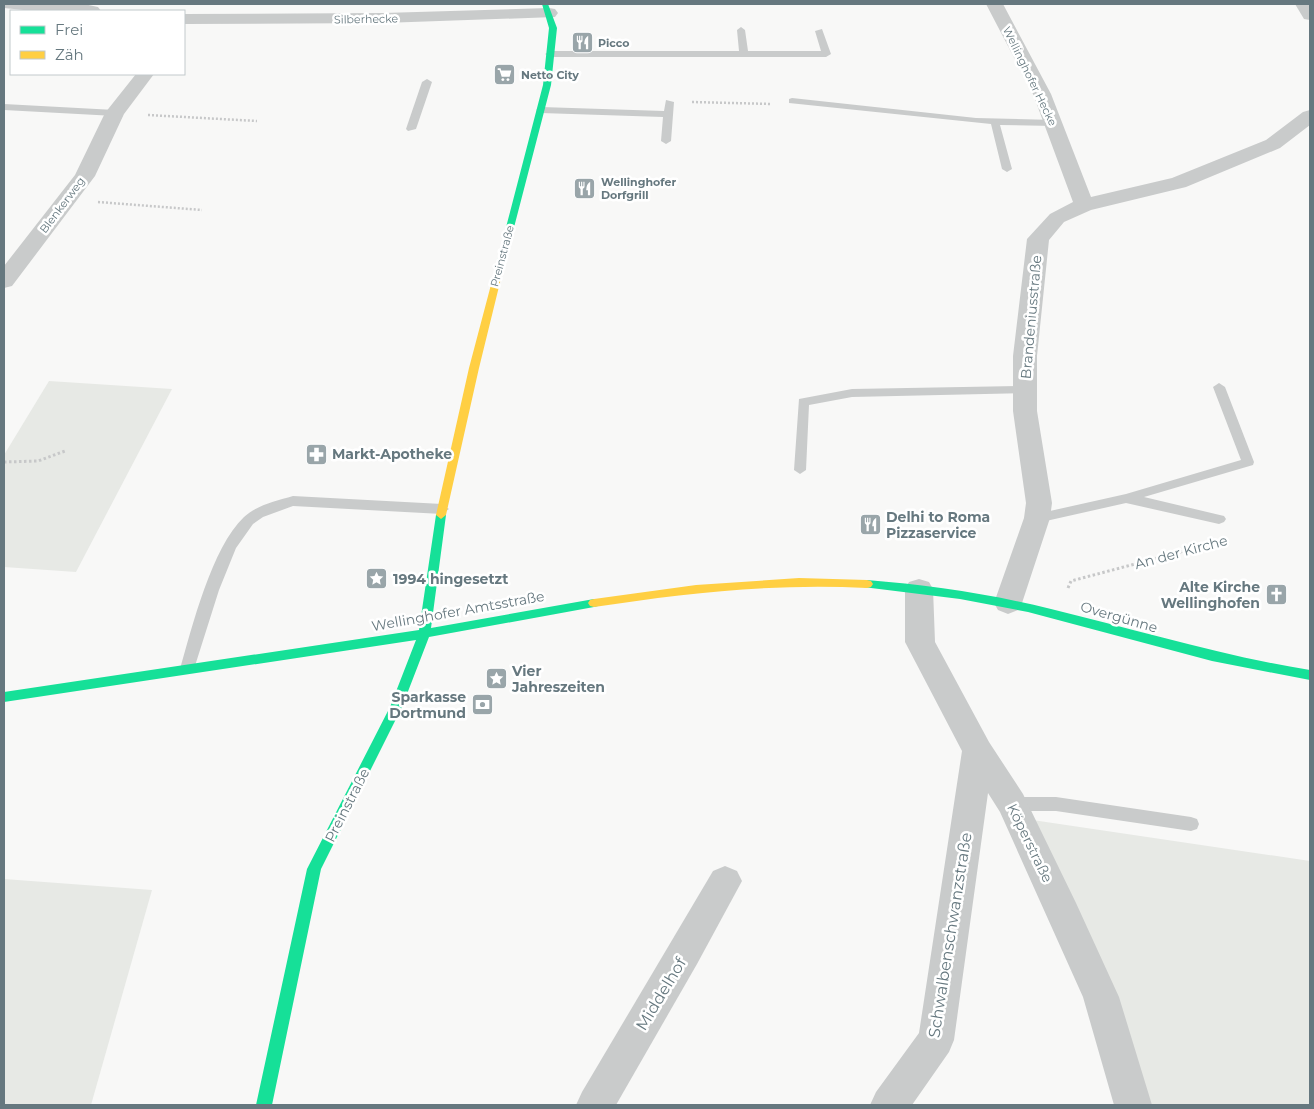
<svg xmlns="http://www.w3.org/2000/svg" width="1314" height="1109" font-family="Montserrat,sans-serif">
	<rect width="100%" height="100%" fill="#f8f8f7"/>
	<!-- green -->
	<g fill="#e7e9e5">
		<polygon points="49,381 172,389 76,572 4,567 4,455"/>
		<polygon points="1019,818 1310,861 1310,1105 1142,1105 1108,996"/>
		<polygon points="4,879 152,890 91,1105 4,1105"/>
	</g>
	<g fill="none" stroke-linecap="round" stroke-linejoin="round">
		<!-- path-far1 -->
		<g stroke="#c7c8c9" stroke-width="2.5" stroke-dasharray="2 2" stroke-linecap="butt">
			<polyline points="692,102 771,104"/>
			<polyline points="148,115 257,121"/>
			<polyline points="98,202 202,210"/>
		</g>
		<!-- path -->
		<g stroke="#c7c8c9" stroke-width="3" stroke-dasharray="2.5 2.5" stroke-linecap="butt">
			<polyline points="4,462 38,461 65,451"/>
			<polyline points="1068,588 1071,581 1214,543"/>
		</g>
		<!-- lane -->
		<g fill="#c9cbcb" fill-rule="evenodd">
			<polygon points="741,27 745,30 748,51 821,51 815,31 822,29 831,54 826,57 550,57 545,54 550,51 739,51 737,30"/>
			<polygon points="427,79 432,82 416,129 408,131 406,129 422,82"/>
			<polygon points="792,98 976,118 1055,120 1060,123 1055,126 1000,125 1012,169 1007,172 1002,169 991,124 789,103 789,99"/>
			<polygon points="666,100 674,102 671,141 666,144 661,141 663,117 541,113 536,110 541,107 664,111"/>
			<polygon points="4,104 115,110 120,113 115,116 4,110"/>
			<polygon points="1219,383 1225,387 1254,462 1253,465 1144,497 1224,516 1226,519 1224,522 1219,524 1126,503 1037,523 1032,521 1030,518 1032,515 1126,494 1241,460 1213,387"/>
			<polygon points="1025,386 1031,390 1029,393 852,397 809,405 806,470 800,474 794,470 799,399 852,389"/>
			<path d="M 293,496 L 442,504 L 449,509 L 442,514 L 293,506 L 263,517 L 253,524 L 236,548 L 219,590 L 194,669 L 192,673 L 182,673 L 180,669 C 192,627 212,547 244,517 C 257,505 276,501 293,496 Z"/>
			<polygon points="1012,797 1056,797 1191,817 1197,819 1199,824 1197,829 1191,831 1056,811 1012,811 1006,809 1004,804 1006,799"/>
		</g>
		<!-- street -->
		<g fill="#c9cbcb" fill-rule="evenodd">
			<path d="M 4,4 C 34,4 68,0 98,7 L 101,11 L 33,11 L 4,8 Z"/>
			<polygon points="986,4 1003,4 1051,94 1091,197 1172,178 1266,140 1303,112 1310,110 1310,125 1280,148 1186,187 1091,210 1064,222 1049,240 1037,356 1037,411 1052,503 1050,518 1022,603 1018,610 1008,614 998,610 994,603 1024,518 1026,503 1013,411 1013,356 1027,239 1050,214 1073,202 1033,94"/>
			<polygon points="1295,4 1310,4 1310,20 1304,19"/>
			<polygon points="549,8 555,9 558,13 555,17 383,23 184,24 184,14 383,13"/>
			<polygon points="136,74 154,74 124,114 95,176 12,286 4,288 4,266 75,175 105,113"/>
			<polygon points="919,579 929,582 933,589 935,642 989,742 1023,794 1076,903 1119,997 1152,1105 1114,1105 1083,997 1000,812 988,793 954,1040 949,1052 912,1105 870,1105 876,1092 919,1033 962,751 905,642 905,589 909,582"/>
			<polygon points="725,866 737,871 742,881 697,964 616,1105 576,1105 582,1092 713,871"/>
		</g>
		<!-- fast -->
		<g fill="#16e098" fill-rule="evenodd">
			<polygon points="542,4 548,4 557,28 551,85 505,262 501,265 497,262 543,85 549,28"/>
			<polygon points="441,511 446,515 431,628 594,599 598,600 600,603 598,606 594,607 429,637 402,707 321,869 272,1105 256,1105 307,869 390,707 416,640 4,702 4,692 419,630 436,515"/>
			<path d="M 867,580 C 929,585 991,594 1051,609 C 1138,630 1222,656 1310,670 L 1310,680 L 1212,661 L 1028,612 L 960,599 L 863,587 L 861,584 L 863,581 Z"/>
		</g>
		<!-- slow -->
		<g fill="#ffcf43" fill-rule="evenodd">
			<polygon points="501,259 505,262 479,368 446,515 441,519 436,515 469,368 497,262"/>
			<path d="M 799,578 L 867,580 L 871,581 L 873,584 L 871,587 L 867,588 C 775,583 685,593 594,607 L 590,606 L 588,603 L 590,600 L 594,599 L 696,585 Z"/>
		</g>
	</g>
	<!-- icons -->
	<defs>
		<symbol id="restaurant-square" viewBox="-11 -11 22 22"><rect x="-9" y="-9" width="18" height="18" rx="4" fill="#99a5a9" stroke="#fff"/><path d="M-5-6h1v4h1v-4h1v4h1v-4h1v5L-1.5 .5V6h-2V.5L-5-1ZM5-6V6H3V1.5H1.5Q1.5-4 5-6Z" fill="#fff"/></symbol>
		<symbol id="supermarket-square" viewBox="-11 -11 22 22"><rect x="-9" y="-9" width="18" height="18" rx="4" fill="#99a5a9" stroke="#fff"/><path d="M-6-5.5h2.5l.6 2H6L4.5 2H-2.5L-4.4-4H-6ZM-1.5 3.2a1.3 1.3 0 1 0 .1 0ZM3 3.2a1.3 1.3 0 1 0 .1 0Z" fill="#fff"/></symbol>
		<symbol id="pharmacy-square" viewBox="-11 -11 22 22"><rect x="-9" y="-9" width="18" height="18" rx="4" fill="#99a5a9" stroke="#fff"/><path d="M-2-6h4v4h4v4h-4v4h-4v-4h-4v-4h4Z" fill="#fff"/></symbol>
		<symbol id="sight-square" viewBox="-11 -11 22 22"><rect x="-9" y="-9" width="18" height="18" rx="4" fill="#99a5a9" stroke="#fff"/><path d="M0-6L1.8-2.2L6-1.7L2.9 1.2L3.7 5.4L0 3.3L-3.7 5.4L-2.9 1.2L-6-1.7L-1.8-2.2Z" fill="#fff"/></symbol>
		<symbol id="church-square" viewBox="-11 -11 22 22"><rect x="-9" y="-9" width="18" height="18" rx="4" fill="#99a5a9" stroke="#fff"/><path d="M-1.2-6h2.4v3.5h3.3v2.4h-3.3V6h-2.4V-.1h-3.3v-2.4h3.3Z" fill="#fff"/></symbol>
		<symbol id="bank-square" viewBox="-11 -11 22 22"><rect x="-9" y="-9" width="18" height="18" rx="4" fill="#99a5a9" stroke="#fff"/><path d="M-6-4H6V4H-6ZM0-2.3a2.3 2.3 0 1 0 0 4.6a2.3 2.3 0 1 0 0-4.6Z" fill="#fff"/></symbol>
	</defs>
	<g fill-rule="evenodd">
		<use href="#restaurant-square" x="570" y="30" width="25" height="25"/>
		<use href="#supermarket-square" x="492" y="62" width="25" height="25"/>
		<use href="#restaurant-square" x="572" y="176" width="25" height="25"/>
		<use href="#pharmacy-square" x="304" y="442" width="25" height="25"/>
		<use href="#restaurant-square" x="858" y="512" width="25" height="25"/>
		<use href="#sight-square" x="364" y="566" width="25" height="25"/>
		<use href="#church-square" x="1264" y="582" width="25" height="25"/>
		<use href="#sight-square" x="484" y="666" width="25" height="25"/>
		<use href="#bank-square" x="470" y="692" width="25" height="25"/>
	</g>
	<g text-anchor="middle" dominant-baseline="central" stroke-width="5" stroke-linejoin="round" paint-order="stroke">
		<!-- far-street labels -->
		<g font-size="11" fill="#66787f" stroke="#fff">
			<text transform="translate(366 19) rotate(-1)">Silberhecke</text>
			<text transform="translate(1030 76) rotate(64)">Wellinghofer Hecke</text>
			<text transform="translate(62 205) rotate(-53)">Blenkerweg</text>
			<text transform="translate(502 256) rotate(-75)">Preinstraße</text>
		</g>
		<!-- far-poi labels -->
		<g font-size="11" font-weight="bold" fill="#66787f" stroke="#fff" text-anchor="start">
			<text x="598" y="43">Picco</text>
			<text x="521" y="75">Netto City</text>
			<text x="601" y="182">Wellinghofer<tspan x="601" dy="13">Dorfgrill</tspan></text>
		</g>
		<!-- street labels -->
		<g font-size="14" fill="#66787f" stroke="#fff">
			<text transform="translate(1031 317) rotate(-85)">Brandeniusstraße</text>
			<text transform="translate(1181 552) rotate(-15)">An der Kirche</text>
			<text transform="translate(458 611) rotate(-10)">Wellinghofer Amtsstraße</text>
			<text transform="translate(1119 617) rotate(16)">Overgünne</text>
			<text transform="translate(347 805) rotate(-63)">Preinstraße</text>
			<text transform="translate(1030 843) rotate(64)">Köperstraße</text>
		</g>
		<!-- poi labels -->
		<g font-size="14" font-weight="bold" fill="#66787f" stroke="#fff" text-anchor="start">
			<text x="332" y="454">Markt-Apotheke</text>
			<text x="886" y="517">Delhi to Roma<tspan x="886" dy="16">Pizzaservice</tspan></text>
			<text x="393" y="579">1994 hingesetzt</text>
			<text x="1260" y="587" text-anchor="end">Alte Kirche<tspan x="1260" dy="16">Wellinghofen</tspan></text>
			<text x="512" y="671">Vier<tspan x="512" dy="16">Jahreszeiten</tspan></text>
			<text x="466" y="697" text-anchor="end">Sparkasse<tspan x="466" dy="16">Dortmund</tspan></text>
		</g>
		<!-- near-street labels -->
		<g font-size="16" fill="#66787f" stroke="#fff">
			<text transform="translate(950 935) rotate(-81)">Schwalbenschwanzstraße</text>
			<text transform="translate(661 994) rotate(-59)">Middelhof</text>
		</g>
	</g>
	<!-- border -->
	<rect width="1314" height="1109" fill="none" stroke="#66787f" stroke-width="10"/>
	<!-- legend -->
	<rect x="10" y="10" width="175" height="65" fill="#ffffff" stroke="#c2c9cc"/>
	<rect x="20" y="26" width="25" height="8" fill="#16e098" stroke="#c2c9cc"/>
	<text x="55" y="35" font-size="15" fill="#66787f">Frei</text>
	<rect x="20" y="51" width="25" height="8" fill="#ffcf43" stroke="#c2c9cc"/>
	<text x="55" y="60" font-size="15" fill="#66787f">Zäh</text>
</svg>
